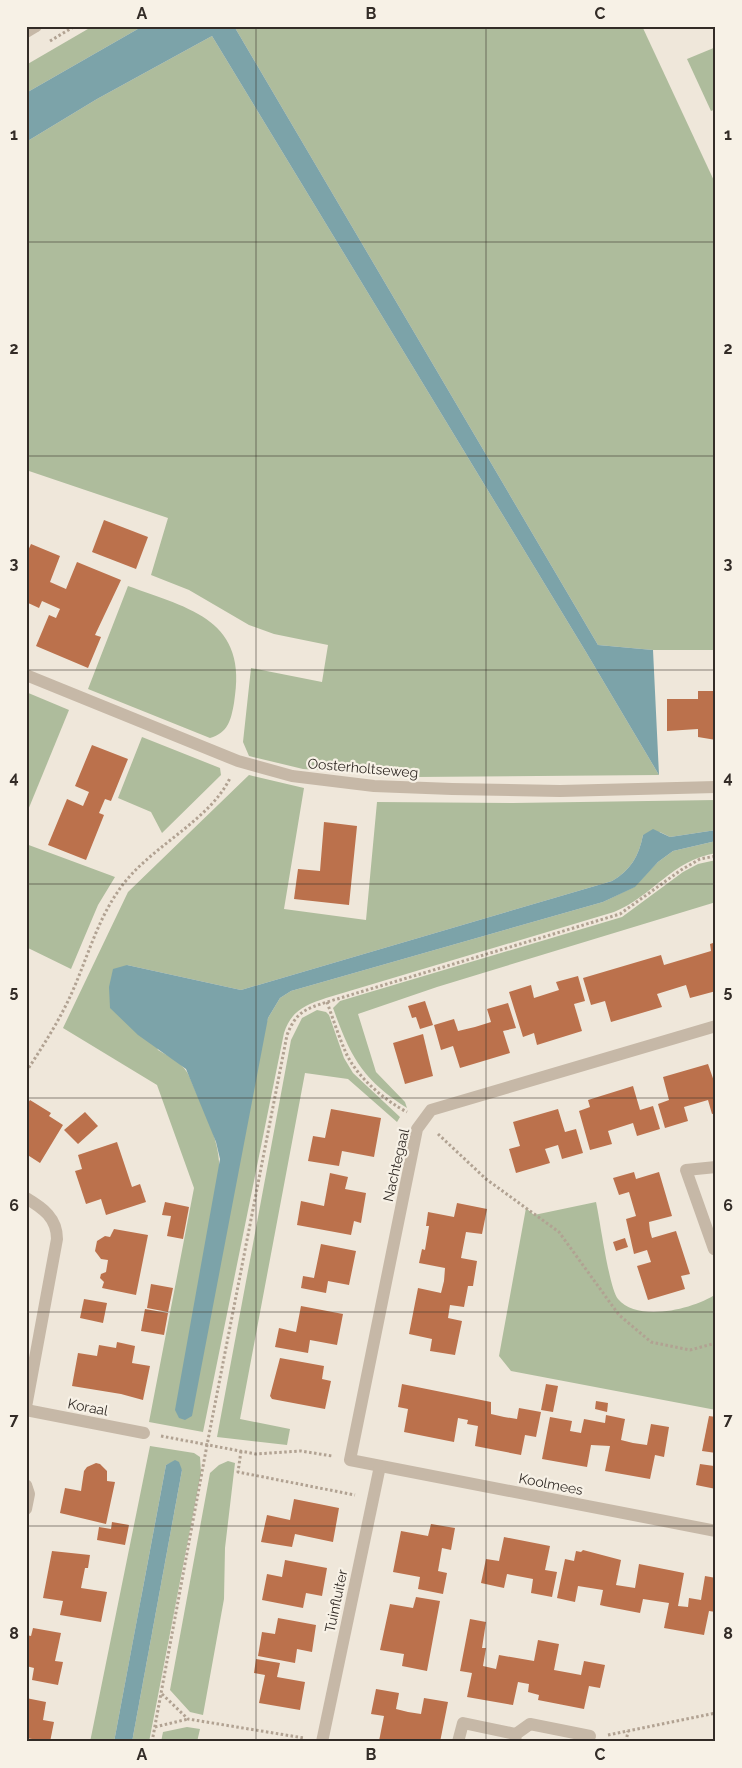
<svg xmlns="http://www.w3.org/2000/svg" width="742" height="1768" font-family="Raleway,sans-serif">
	<rect width="100%" height="100%" fill="#efe7da"/>
	<!-- green -->
	<g fill="#aebc9c">
		<polygon points="93,26 143,26 26,93 26,65"/>
		<polygon points="234,26 642,26 716,185 716,650 653,650 598,645"/>
		<polygon points="212,36 586,652 659,775 415,777 303,769 249,756 243,742 251,668 322,682 328,645 274,634 249,625 189,590 151,575 168,518 26,470 26,142 97,99"/>
		<polygon points="716,47 716,109 711,111 687,59"/>
		<path d="M 128,586 C 191,609 249,620 234,703 C 231,720 228,733 210,738 L 88,689 Z"/>
		<polygon points="26,692 69,710 26,815"/>
		<polygon points="142,737 220,768 221,775 162,833 151,812 118,798"/>
		<path d="M 249,775 L 304,788 L 284,909 L 366,920 L 377,802 L 513,803 L 716,800 L 716,830 L 670,837 L 660,832 L 643,835 C 639,856 630,871 612,881 L 241,990 L 127,965 L 158,1050 C 172,1058 184,1063 190,1078 C 202,1108 222,1141 219,1174 L 268,1018 L 280,998 L 291,991 L 603,902 L 634,887 L 658,862 L 673,851 L 716,841 L 716,853 C 672,860 653,896 614,912 L 326,998 C 305,1005 291,1011 284,1033 L 203,1432 L 149,1422 L 194,1188 L 157,1085 L 63,1028 L 128,892 Z"/>
		<polygon points="26,844 115,877 98,905 71,969 26,947"/>
		<path d="M 716,860 L 716,902 L 437,987 L 358,1014 L 376,1072 L 405,1102 L 407,1108 C 362,1079 351,1058 333,1008 L 340,1001 L 622,917 L 683,872 L 698,864 Z"/>
		<polygon points="317,1010 326,1012 329,1015 344,1058 353,1073 400,1117 397,1122 348,1079 305,1073 240,1419 290,1429 287,1445 217,1437 291,1040 302,1018"/>
		<path d="M 596,1202 C 600,1220 609,1288 618,1299 C 638,1323 694,1309 716,1294 L 716,1410 L 511,1371 L 499,1356 L 526,1208 L 534,1215 Z"/>
		<polygon points="150,1446 194,1453 200,1457 201,1473 149,1742 132,1742 182,1470 175,1461 166,1465 114,1742 90,1742"/>
		<polygon points="228,1461 235,1463 225,1548 224,1599 203,1715 190,1712 170,1690 210,1473 219,1465"/>
		<polygon points="187,1727 200,1729 197,1742 161,1742 163,1732"/>
	</g>
	<!-- water -->
	<g fill="#7ca3a9">
		<polygon points="143,26 234,26 598,645 653,650 659,775 586,652 212,36 97,99 26,142 26,93"/>
		<path d="M 653,829 L 670,837 L 716,830 L 716,841 L 673,851 L 658,862 L 635,887 L 603,902 L 291,991 L 280,998 L 268,1018 L 192,1416 L 185,1420 L 179,1418 L 175,1410 L 220,1159 L 216,1142 L 186,1069 L 138,1035 L 110,1008 L 109,987 L 113,969 L 127,965 L 241,990 L 612,881 C 630,871 639,856 643,835 Z"/>
		<polygon points="175,1460 179,1462 182,1470 132,1742 114,1742 166,1465"/>
	</g>
	<!-- building -->
	<g fill="#bb714c">
		<polygon points="104,520 148,537 136,569 92,552"/>
		<polygon points="31,544 60,556 50,582 66,589 77,562 121,580 95,635 101,637 88,668 36,646 49,615 56,618 60,609 42,601 39,608 26,602 26,555"/>
		<polygon points="698,691 716,691 716,740 698,737 698,729 667,731 667,699 698,699"/>
		<polygon points="92,745 128,759 111,801 105,799 99,813 104,815 86,860 48,845 67,799 83,806 89,792 75,786"/>
		<polygon points="324,822 357,826 349,905 294,899 298,869 320,871"/>
		<polygon points="716,942 716,991 690,998 686,985 657,994 662,1007 611,1022 605,1001 591,1005 583,978 661,955 664,965 711,951 710,944"/>
		<polygon points="578,976 585,1001 574,1004 582,1031 537,1045 534,1033 523,1037 509,992 531,985 534,998 559,990 556,982"/>
		<polygon points="425,1001 433,1025 420,1029 416,1017 412,1018 408,1006"/>
		<polygon points="508,1003 516,1028 503,1031 510,1053 460,1068 453,1046 441,1050 434,1025 454,1019 458,1031 475,1027 491,1022 487,1009"/>
		<polygon points="423,1034 433,1076 405,1084 393,1043"/>
		<polygon points="708,1064 716,1087 716,1113 712,1114 708,1100 684,1107 688,1121 665,1128 658,1104 669,1100 663,1077"/>
		<polygon points="633,1086 640,1110 653,1106 660,1129 637,1136 633,1123 608,1131 612,1144 590,1150 579,1111 590,1107 588,1100"/>
		<polygon points="30,1100 51,1113 49,1116 63,1125 40,1163 26,1154 26,1106"/>
		<polygon points="331,1109 381,1118 374,1157 342,1151 339,1166 308,1161 313,1136 325,1138"/>
		<polygon points="558,1109 565,1132 576,1129 583,1153 562,1159 558,1145 545,1149 550,1163 516,1173 509,1149 520,1146 513,1122"/>
		<polygon points="85,1112 98,1126 78,1144 64,1130"/>
		<polygon points="117,1142 132,1187 140,1184 146,1202 106,1215 101,1199 86,1204 75,1171 82,1169 78,1155"/>
		<polygon points="634,1172 636,1179 659,1172 672,1216 649,1222 650,1231 652,1238 676,1231 690,1274 681,1276 685,1289 648,1300 637,1266 651,1262 647,1250 634,1254 626,1219 636,1216 629,1192 619,1195 613,1178"/>
		<polygon points="330,1173 348,1177 345,1189 366,1193 361,1223 354,1221 351,1235 297,1225 301,1201 324,1206"/>
		<polygon points="165,1202 189,1207 183,1239 167,1236 171,1216 162,1215"/>
		<polygon points="457,1203 487,1209 482,1234 466,1232 461,1258 477,1261 473,1286 468,1286 464,1307 450,1305 448,1318 462,1321 455,1355 430,1351 432,1339 409,1334 418,1288 441,1293 444,1281 445,1268 419,1263 422,1249 425,1250 429,1226 426,1226 428,1212 454,1217"/>
		<polygon points="114,1229 148,1235 136,1295 102,1288 104,1282 100,1278 101,1274 106,1272 108,1260 101,1259 95,1251 97,1241 105,1236 110,1237"/>
		<polygon points="625,1238 628,1247 616,1251 613,1242"/>
		<polygon points="321,1244 356,1251 349,1285 328,1281 326,1293 301,1288 303,1276 314,1278"/>
		<polygon points="151,1284 173,1288 168,1312 147,1308"/>
		<polygon points="84,1299 107,1303 103,1323 80,1318"/>
		<polygon points="301,1306 343,1314 337,1345 310,1340 308,1353 275,1347 279,1328 296,1332"/>
		<polygon points="145,1309 168,1313 164,1335 141,1331"/>
		<polygon points="117,1342 135,1346 132,1363 150,1366 143,1400 121,1394 72,1386 78,1353 97,1356 99,1345 116,1348"/>
		<polygon points="280,1358 324,1366 322,1379 331,1381 325,1409 272,1399 270,1396"/>
		<polygon points="402,1384 491,1402 491,1414 504,1417 517,1419 519,1408 541,1412 536,1437 525,1435 521,1455 475,1446 478,1426 467,1424 468,1420 458,1418 454,1442 404,1432 408,1409 398,1407"/>
		<polygon points="546,1384 558,1386 553,1412 541,1410"/>
		<polygon points="596,1401 608,1403 607,1412 595,1409"/>
		<polygon points="606,1415 625,1419 621,1440 633,1443 647,1445 651,1424 669,1427 664,1457 655,1455 650,1479 605,1471 610,1446 591,1445 587,1467 542,1459 550,1417 572,1421 570,1431 581,1433 584,1419 605,1423"/>
		<polygon points="709,1416 716,1417 716,1453 702,1451"/>
		<polygon points="715,1460 716,1489 696,1485 700,1464 714,1466"/>
		<polygon points="96,1463 100,1464 107,1471 107,1481 115,1482 106,1524 60,1513 65,1488 81,1491 84,1471 87,1467"/>
		<polygon points="294,1499 339,1508 333,1542 295,1534 292,1547 261,1542 267,1515 290,1520"/>
		<polygon points="112,1522 129,1525 125,1545 97,1540 99,1527 111,1529"/>
		<polygon points="431,1524 455,1528 451,1550 442,1548 438,1571 447,1573 443,1594 418,1589 420,1577 393,1572 401,1531 428,1536"/>
		<polygon points="504,1537 550,1546 545,1570 557,1572 552,1597 531,1593 533,1579 507,1574 504,1588 481,1583 486,1559 499,1561"/>
		<polygon points="583,1550 621,1560 616,1585 635,1588 639,1564 684,1573 678,1606 688,1607 689,1598 701,1600 705,1576 716,1578 716,1612 709,1611 704,1635 664,1628 669,1603 643,1599 640,1613 604,1606 600,1605 603,1590 578,1586 575,1602 557,1598 565,1559 574,1561 576,1551 581,1552"/>
		<polygon points="52,1551 90,1555 88,1568 85,1568 81,1588 107,1592 101,1622 60,1615 63,1601 43,1598"/>
		<polygon points="285,1560 327,1568 322,1596 306,1593 303,1608 262,1600 267,1574 282,1577"/>
		<polygon points="416,1597 440,1601 427,1671 402,1666 404,1654 380,1650 390,1604 413,1608"/>
		<polygon points="278,1618 316,1625 312,1652 297,1649 295,1663 258,1656 262,1632 275,1634"/>
		<polygon points="470,1619 486,1622 482,1648 486,1648 483,1666 496,1669 499,1655 534,1661 538,1640 559,1644 554,1670 581,1675 584,1661 605,1665 600,1688 589,1686 584,1709 538,1700 539,1695 528,1692 529,1684 518,1682 513,1705 467,1697 472,1673 460,1671"/>
		<polygon points="33,1628 61,1633 55,1661 63,1662 58,1685 32,1680 34,1668 26,1666 26,1635 31,1636"/>
		<polygon points="256,1659 280,1663 277,1677 305,1682 300,1710 259,1703 265,1675 254,1673"/>
		<polygon points="376,1689 399,1693 396,1709 408,1712 421,1714 424,1698 448,1702 440,1742 379,1741 384,1716 371,1714"/>
		<polygon points="26,1698 46,1702 43,1720 54,1722 50,1742 26,1738"/>
	</g>
	<g fill="none" stroke-linecap="round" stroke-linejoin="round">
		<!-- path -->
		<g stroke="#b1a292" stroke-width="3" stroke-dasharray="2.5 2.5" stroke-linecap="butt">
			<polyline points="50,41 75,26"/>
			<path d="M 327,1002 C 333,1019 339,1037 346,1053 C 357,1077 384,1100 407,1112"/>
			<path d="M 26,1072 C 45,1043 63,1015 76,983 C 89,952 99,918 119,890 C 147,848 209,822 230,778"/>
			<polyline points="438,1134 486,1179 559,1232 619,1315 651,1342 690,1350 716,1343"/>
			<polyline points="161,1436 256,1454 301,1451 332,1456"/>
			<polyline points="241,1451 238,1472 355,1495"/>
			<polyline points="162,1694 188,1719 304,1738"/>
			<polyline points="155,1727 188,1719"/>
			<polyline points="608,1735 716,1713"/>
			<path d="M 152,1742 L 207,1445 L 287,1035 C 296,1012 305,1009 327,1002 L 620,914 L 681,870 L 700,859 L 716,856"/>
			<polyline points="626,1742 628,1731"/>
		</g>
		<!-- minor -->
		<g stroke="#c6b8a7" stroke-width="12">
			<polyline points="26,675 238,761 292,776 374,786 452,789 560,791 716,787"/>
			<polyline points="716,1026 431,1110 417,1129 350,1460 716,1531"/>
			<polyline points="716,1167 686,1170 714,1249 716,1247"/>
			<path d="M 26,1198 C 43,1208 57,1218 57,1239 L 26,1407"/>
			<polyline points="26,1410 144,1433"/>
			<polyline points="26,1485 29,1494 26,1509"/>
			<polyline points="322,1742 380,1466"/>
			<polyline points="458,1742 463,1723 516,1734"/>
			<polyline points="515,1742 516,1734 530,1724 590,1736"/>
		</g>
		<!-- tertiary -->
		<polyline stroke="#c6b8a7" stroke-width="12" points="26,32 36,26"/>
	</g>
	<!-- grid -->
	<path fill="none" stroke="#332c27" stroke-width="1" stroke-opacity="0.55" d="M 256,26 L 256,1742M 486,26 L 486,1742M 26,242 L 716,242M 26,456 L 716,456M 26,670 L 716,670M 26,884 L 716,884M 26,1098 L 716,1098M 26,1312 L 716,1312M 26,1526 L 716,1526"/>
	<g text-anchor="middle" dominant-baseline="central" stroke-width="4.5" stroke-linejoin="round" paint-order="stroke">
		<!-- street labels -->
		<g font-size="14" fill="#332c27" stroke="#f7f1e6">
			<text transform="translate(363 768) rotate(5)">Oosterholtseweg</text>
			<text transform="translate(396 1165) rotate(-77)">Nachtegaal</text>
			<text transform="translate(88 1407) rotate(11)">Koraal</text>
			<text transform="translate(551 1484) rotate(11)">Koolmees</text>
			<text transform="translate(336 1601) rotate(-78)">Tuinfluiter</text>
		</g>
	</g>
	<!-- border -->
	<rect width="742" height="1768" fill="none" stroke="#f7f1e6" stroke-width="55"/>
	<rect x="28" y="28" width="686" height="1712" fill="none" stroke="#332c27" stroke-width="2"/>
	<g font-size="16" text-anchor="middle" font-weight="bold" fill="#332c27">
		<text x="142" y="19">A</text>
		<text x="371" y="19">B</text>
		<text x="600" y="19">C</text>
		<text x="14" y="140">1</text>
		<text x="728" y="140">1</text>
		<text x="14" y="354">2</text>
		<text x="728" y="354">2</text>
		<text x="14" y="569">3</text>
		<text x="728" y="569">3</text>
		<text x="14" y="783">4</text>
		<text x="728" y="783">4</text>
		<text x="14" y="997">5</text>
		<text x="728" y="997">5</text>
		<text x="14" y="1211">6</text>
		<text x="728" y="1211">6</text>
		<text x="14" y="1425">7</text>
		<text x="728" y="1425">7</text>
		<text x="14" y="1639">8</text>
		<text x="728" y="1639">8</text>
		<text x="142" y="1760">A</text>
		<text x="371" y="1760">B</text>
		<text x="600" y="1760">C</text>
	</g>
</svg>
